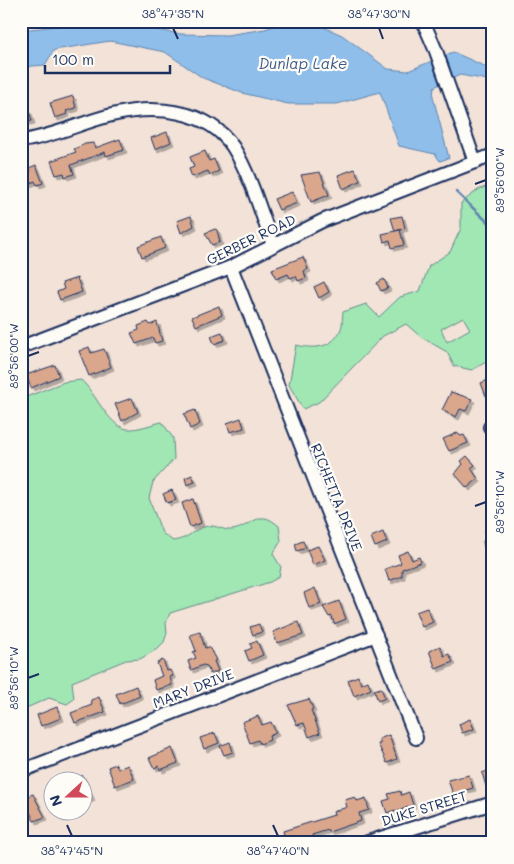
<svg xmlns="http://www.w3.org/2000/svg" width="514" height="864" font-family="Mali,sans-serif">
	<defs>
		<filter id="shadow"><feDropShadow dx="3" dy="3" stdDeviation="0" flood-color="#0004"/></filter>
	</defs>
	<rect width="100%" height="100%" fill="#f2e2d7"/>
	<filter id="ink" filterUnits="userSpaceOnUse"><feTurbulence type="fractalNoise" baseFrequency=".02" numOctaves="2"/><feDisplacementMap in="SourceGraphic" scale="10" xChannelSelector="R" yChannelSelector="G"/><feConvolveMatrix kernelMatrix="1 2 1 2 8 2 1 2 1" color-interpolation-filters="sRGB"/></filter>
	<g filter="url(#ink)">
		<!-- green -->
		<g fill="#a1e7b3" stroke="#5e8b88" fill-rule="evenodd">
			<path d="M 493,168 L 493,358 L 472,370 L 454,366 L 447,352 L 421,337 L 406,324 L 383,336 L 319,402 L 303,409 L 289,385 L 296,345 C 312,349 332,349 340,331 C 343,326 342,318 343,312 L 366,304 L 379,317 L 400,297 L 420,291 L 429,266 L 450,252 L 461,228 L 461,203 L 478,190 L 488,186 L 489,170 ZM 463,317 L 470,329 L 447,342 L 441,329 Z"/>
			<path d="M 81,380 C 95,392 108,426 127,429 C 137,430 152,424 162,422 L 173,438 L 174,459 L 153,482 L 149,498 L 162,533 L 173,541 C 190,538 189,533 201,528 C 215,522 221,531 232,530 C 243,529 251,520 261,518 C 268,517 274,522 279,526 L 281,541 L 273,554 L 281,567 L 279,577 L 270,582 L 170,613 L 166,623 L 167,633 L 164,642 L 157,649 L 140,659 L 126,660 L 72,682 L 74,699 L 67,704 L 49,698 L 24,709 L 21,707 L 21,399 L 64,382 Z"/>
		</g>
		<!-- water -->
		<polygon fill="#8ebee9" stroke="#6085b1" points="104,21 181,34 227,35 265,29 286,22 314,23 342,35 388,69 408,71 453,52 493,70 493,81 460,75 434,87 433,97 449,158 440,161 435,154 399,146 380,92 337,104 288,104 242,93 203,78 165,52 110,41 54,50 45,65 21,67 21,30"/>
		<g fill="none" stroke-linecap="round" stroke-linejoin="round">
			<!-- stream -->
			<polyline stroke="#6085b1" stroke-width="2.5" points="456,192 493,227"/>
		</g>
		<!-- building -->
		<g fill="#daa78d" stroke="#1b2f5e" filter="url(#shadow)">
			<polygon points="73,96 76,108 66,111 67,114 55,118 50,103"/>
			<polygon points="29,111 32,121 21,123 21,113"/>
			<polygon points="167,132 171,142 155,149 151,138"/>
			<polygon points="120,139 124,150 106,156 105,152 71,165 74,174 65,177 64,173 56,175 51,161 76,152 74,149 85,144 93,143 95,148"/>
			<polygon points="205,151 209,161 214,159 219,171 210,175 208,171 192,177 189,169 194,167 190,157"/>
			<polygon points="36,165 43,183 37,185 35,181 21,187 21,175 31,171 29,168"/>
			<polygon points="355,169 360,181 343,189 338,175"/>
			<polygon points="320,172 329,195 311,202 301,175"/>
			<polygon points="292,192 297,203 279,210 274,199"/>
			<polygon points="191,216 194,226 181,233 177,221"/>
			<polygon points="402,216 405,228 395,231 391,218"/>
			<polygon points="215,229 217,230 220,242 212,245 205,233"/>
			<polygon points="400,230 404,245 392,248 390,240 384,242 382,234"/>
			<polygon points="161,237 165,248 142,257 138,246"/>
			<polygon points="303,257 308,269 304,271 306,278 298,281 296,276 290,278 288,274 276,279 272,269"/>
			<polygon points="77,278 82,292 60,300 57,292 64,289 62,283"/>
			<polygon points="384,279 388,288 381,291 377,283"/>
			<polygon points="324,282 329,292 319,298 314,287"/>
			<polygon points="219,306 222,315 196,326 192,317"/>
			<polygon points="148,322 150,325 157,322 162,341 155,343 153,338 136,344 131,333 139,330 138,326"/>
			<polygon points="222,332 225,340 214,344 211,336"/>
			<polygon points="89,347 91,353 104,349 111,367 89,376 79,351"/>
			<polygon points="55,365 59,376 31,388 26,375"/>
			<polygon points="493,378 493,393 486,396 481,383"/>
			<polygon points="451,392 472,399 466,411 460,409 456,417 442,410"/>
			<polygon points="132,398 138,412 122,421 115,404"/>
			<polygon points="195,410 200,424 190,429 184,414"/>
			<polygon points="241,418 244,428 230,432 227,423"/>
			<polygon points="457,433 461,436 464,435 468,443 449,451 443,439"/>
			<polygon points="467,456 475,465 471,468 478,479 467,488 455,474 463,464 461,461"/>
			<polygon points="192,475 195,482 187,485 185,478"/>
			<polygon points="172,490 176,500 167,503 163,494"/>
			<polygon points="193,499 201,523 190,527 182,503"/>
			<polygon points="493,529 493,551 490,551 489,546 484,547 483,541 487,539 485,530"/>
			<polygon points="383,532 387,542 375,547 371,537"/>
			<polygon points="303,541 306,548 297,551 295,544"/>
			<polygon points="318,546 325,560 313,565 307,550"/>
			<polygon points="408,551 412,560 419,557 421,562 402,569 402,576 389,581 385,569 401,563 398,555"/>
			<polygon points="315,588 321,604 309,608 304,593"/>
			<polygon points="339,601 346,619 334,624 332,616 329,617 323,607"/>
			<polygon points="427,608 433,622 422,627 416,612"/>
			<polygon points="298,622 303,635 277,643 273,632"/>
			<polygon points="259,624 262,632 253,635 250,627"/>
			<polygon points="200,632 205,648 209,647 216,660 214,661 218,671 210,674 207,666 203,665 191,670 188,661 196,658 193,652 196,651 190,635"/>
			<polygon points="257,641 263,655 249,661 245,651 252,648 250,644"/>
			<polygon points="440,646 444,656 449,654 453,662 436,669 429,651"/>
			<polygon points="163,660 167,671 170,670 173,676 170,677 172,685 156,690 153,680 162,676 157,663"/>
			<polygon points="358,676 361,684 368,681 371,689 354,696 348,680"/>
			<polygon points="136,686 140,696 120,704 116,694"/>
			<polygon points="381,688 385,698 378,701 374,690"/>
			<polygon points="99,697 105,712 75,723 71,713 92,705 91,700"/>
			<polygon points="309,699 313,709 311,710 320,733 309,737 304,723 297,725 288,705"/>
			<polygon points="57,707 61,718 41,726 37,715"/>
			<polygon points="258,716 262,725 271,722 276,733 269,736 270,740 260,744 258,740 250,743 242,722"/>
			<polygon points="470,719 474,729 462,733 459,724"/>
			<polygon points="215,733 219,743 204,749 200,738"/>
			<polygon points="389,735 397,759 387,763 378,744 381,743 379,739"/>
			<polygon points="230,742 233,752 224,755 220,746"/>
			<polygon points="172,748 178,763 160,770 159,766 154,768 149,758"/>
			<polygon points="116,764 118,769 128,765 134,779 115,786 108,767"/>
			<polygon points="493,769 493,784 486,786 482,773"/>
			<polygon points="82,775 92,798 86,801 82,797"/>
			<polygon points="469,775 473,788 453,794 448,780"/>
			<polygon points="400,791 401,795 409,792 413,805 396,812 395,810 387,813 383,801 390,799 388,794"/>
			<polygon points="33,794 45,817 34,821 29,810 21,813 21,799"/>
			<polygon points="355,797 357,801 366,798 369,810 359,813 361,821 329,832 328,830 312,835 313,837 295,843 265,843 284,835 283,831 334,815 333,812 347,807 345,800"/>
			<polygon points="21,820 29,838 21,841"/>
		</g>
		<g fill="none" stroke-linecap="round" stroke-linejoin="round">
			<defs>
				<g id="minor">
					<polyline points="423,21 436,51 475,162"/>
					<path d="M 21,141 C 53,137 82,122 112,115 C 153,105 207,108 233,147 C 251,176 261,213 273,245"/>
					<polyline points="231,267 416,738"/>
					<polyline points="21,347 231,267 322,221 493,155"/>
					<polyline points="490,427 493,426"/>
					<polyline points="21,771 376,635"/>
					<polyline points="365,843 493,803"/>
				</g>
			</defs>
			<!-- minor casing -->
			<use href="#minor" stroke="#1b2f5e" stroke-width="16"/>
			<!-- minor -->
			<use href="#minor" stroke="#fdfcf7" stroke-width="12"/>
		</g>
	</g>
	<!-- ticks -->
	<path fill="none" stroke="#1b2f5e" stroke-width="2" d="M 173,28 L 178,39M 379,28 L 383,39M 475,184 L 486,180M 28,356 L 39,352M 475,506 L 486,502M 28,678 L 39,674M 67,825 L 72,836M 273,825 L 278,836"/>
	<g text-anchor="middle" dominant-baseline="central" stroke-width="4.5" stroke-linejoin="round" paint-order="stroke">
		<!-- street labels -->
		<g font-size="14" fill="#1b2f5e" stroke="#fdfcf7">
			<text transform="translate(251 239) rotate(-26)">GERBER ROAD</text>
			<text transform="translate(337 497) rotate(68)">RICHETTA DRIVE</text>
			<text transform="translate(193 688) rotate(-21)">MARY DRIVE</text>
			<text transform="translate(424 808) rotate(-17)">DUKE STREET</text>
		</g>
		<!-- water labels -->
		<g font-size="15" font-style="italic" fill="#3e5a88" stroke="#fdfcf7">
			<text x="303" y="63">Dunlap Lake</text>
		</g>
	</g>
	<!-- margin -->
	<rect width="514" height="864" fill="none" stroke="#fdfcf7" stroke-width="55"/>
	<!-- north arrow -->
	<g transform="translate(68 796) rotate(249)"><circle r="24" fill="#fdfcf7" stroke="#a3aaba"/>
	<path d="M0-4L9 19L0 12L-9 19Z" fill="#d1495b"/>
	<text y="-8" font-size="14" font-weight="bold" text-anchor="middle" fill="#1b2f5e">N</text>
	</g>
	<!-- scale -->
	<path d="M45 65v8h125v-8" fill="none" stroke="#1b2f5e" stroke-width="2.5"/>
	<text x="52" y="65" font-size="15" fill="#1b2f5e" stroke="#fdfcf7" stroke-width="4" paint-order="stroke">100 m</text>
	<rect x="28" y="28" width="458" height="808" fill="none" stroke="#1b2f5e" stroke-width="2"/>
	<g font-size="12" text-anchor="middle" fill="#1b2f5e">
		<text x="173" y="18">38°47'35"N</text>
		<text x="379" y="18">38°47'30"N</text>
		<text transform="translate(500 180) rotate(-90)" y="4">89°56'00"W</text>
		<text transform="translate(14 356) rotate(-90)" y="4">89°56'00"W</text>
		<text transform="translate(500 502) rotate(-90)" y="4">89°56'10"W</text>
		<text transform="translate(14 678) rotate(-90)" y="4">89°56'10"W</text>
		<text x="72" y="855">38°47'45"N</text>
		<text x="278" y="855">38°47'40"N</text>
	</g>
</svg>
